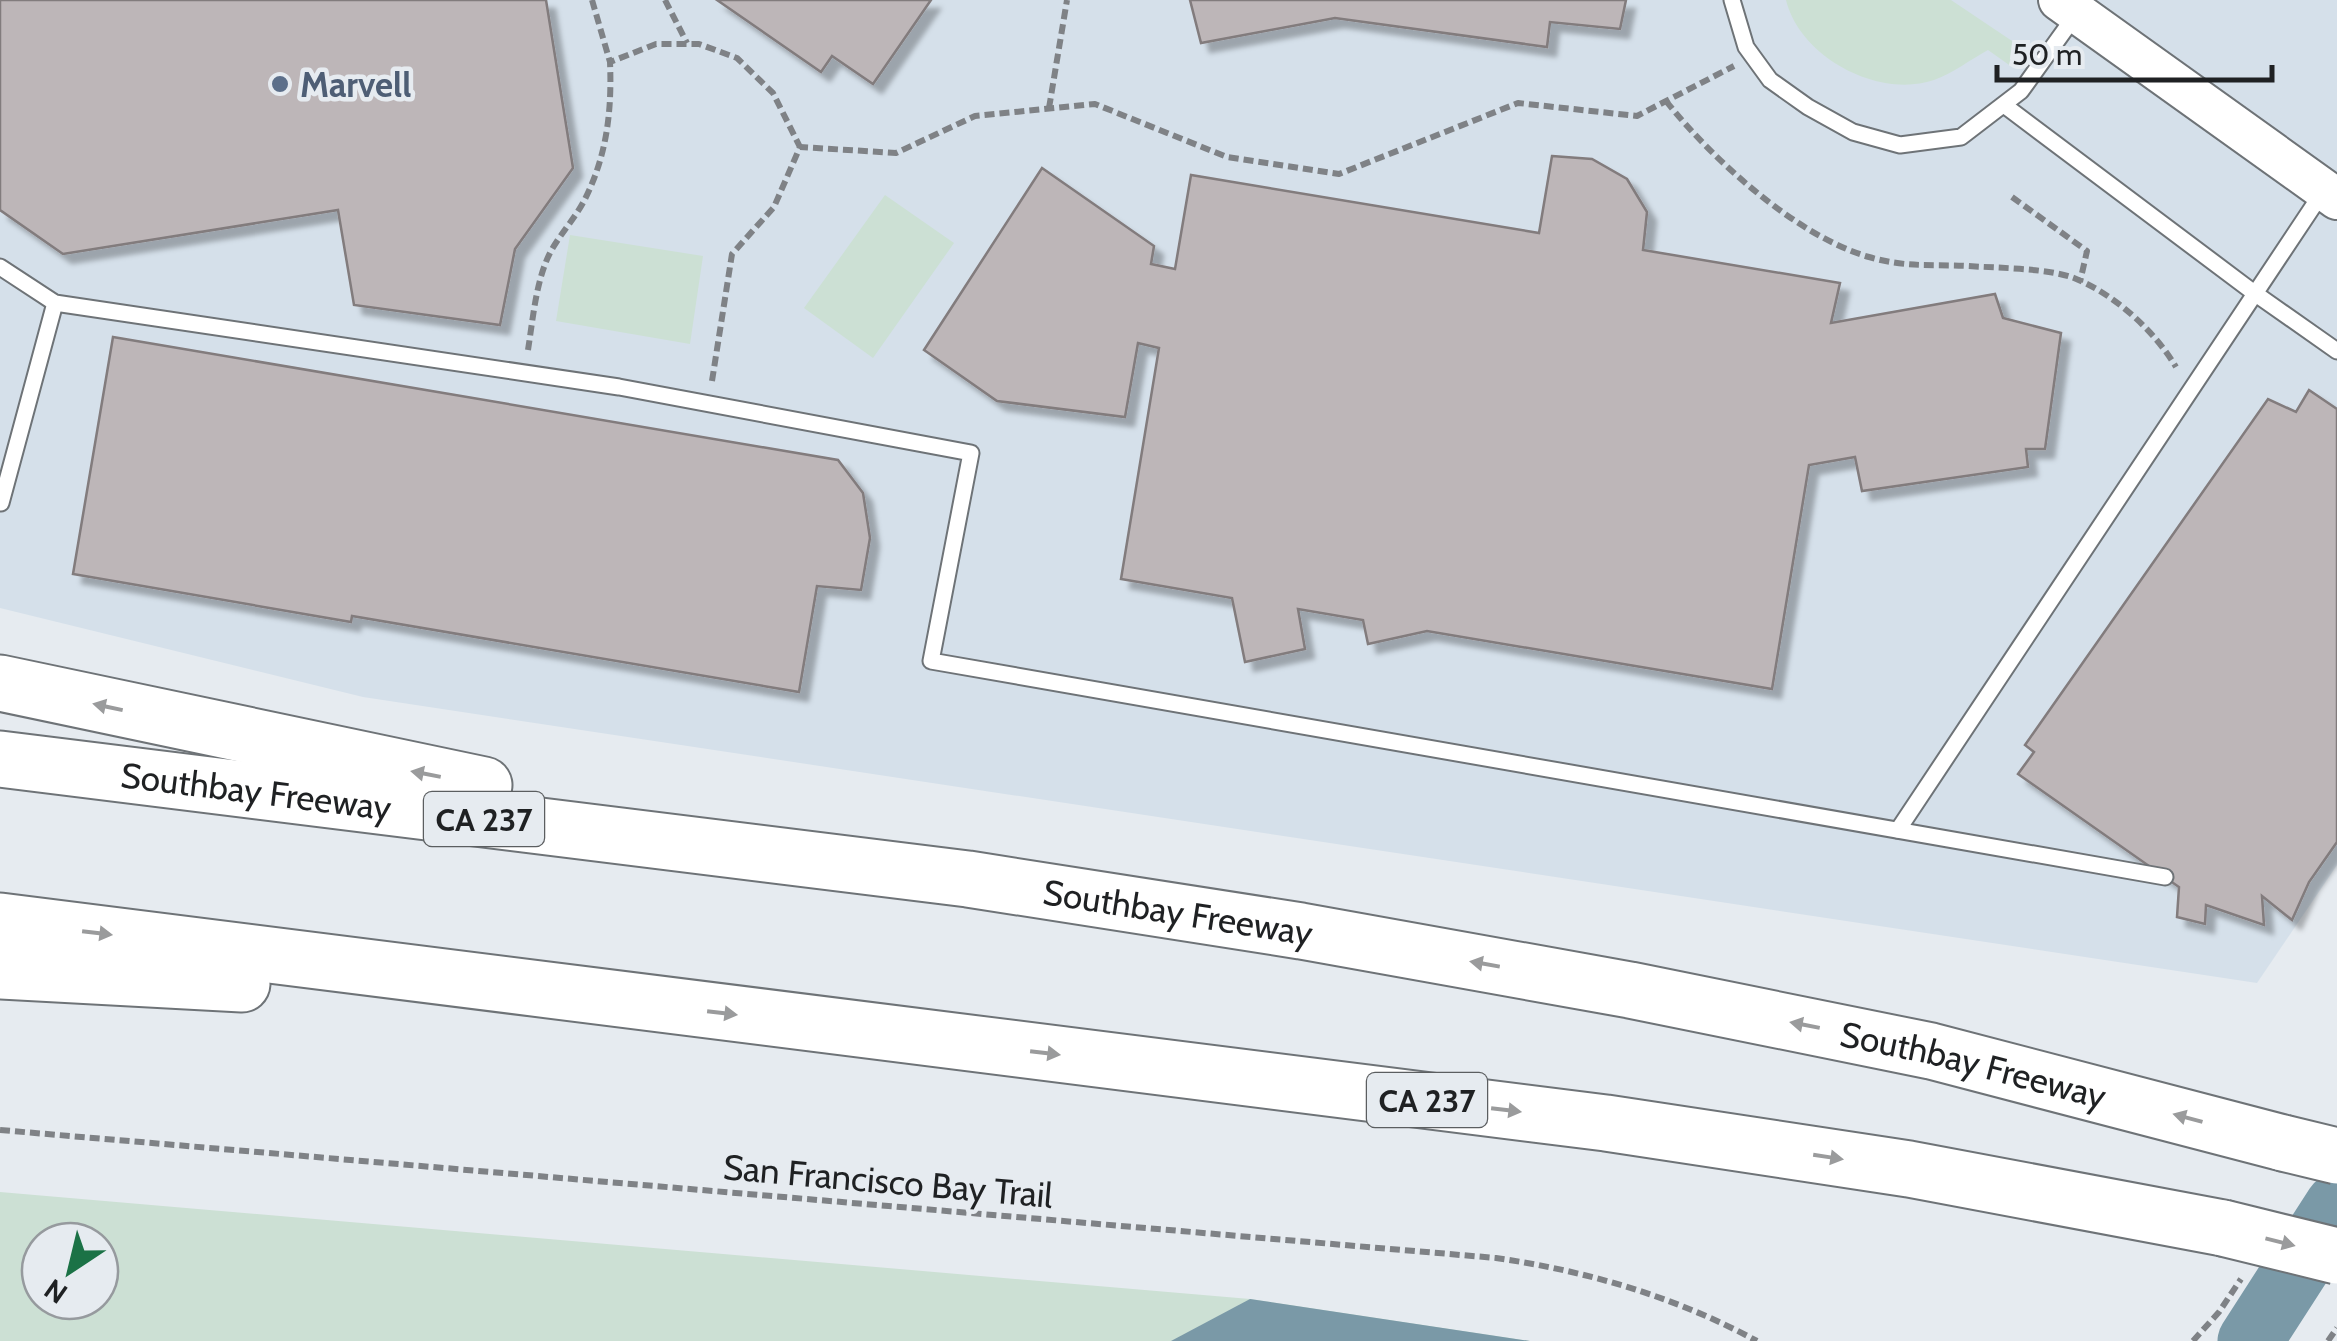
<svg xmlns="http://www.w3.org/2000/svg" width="2337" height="1341" font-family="Cabin,sans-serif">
	<defs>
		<filter id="shadow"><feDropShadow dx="9" dy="9" stdDeviation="2.5" flood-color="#0004"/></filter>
	</defs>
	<rect width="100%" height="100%" fill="#e6ebf0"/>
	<!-- built -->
	<polygon fill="#d5e0ea" points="0,0 2337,0 2337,865 2257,983 363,697 0,608"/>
	<!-- green -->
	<g fill="#cce0d4" fill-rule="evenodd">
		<path d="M 1786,0 L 1951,0 L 2024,49 L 2012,67 L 1988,50 C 1971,59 1952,74 1934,80 C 1878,99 1800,57 1786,0 Z"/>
		<polygon points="885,195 954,243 873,358 804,308"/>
		<polygon points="570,235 703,256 690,344 556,321"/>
		<path d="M 0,1192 L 1250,1299 L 1530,1341 L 0,1341 ZM 40,1241 L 100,1241 L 100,1301 L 40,1301 Z"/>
	</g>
	<!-- water -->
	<polygon fill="#7a99a7" points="1250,1299 1530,1341 1171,1341"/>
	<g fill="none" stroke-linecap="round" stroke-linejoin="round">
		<!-- river -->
		<polyline stroke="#7a99a7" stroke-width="65" points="2250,1341 2337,1206"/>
	</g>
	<!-- building -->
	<g fill="#bdb6b8" stroke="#827b7d" stroke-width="2.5" filter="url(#shadow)">
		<polygon points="0,0 546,0 573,168 515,249 500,325 354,305 338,210 63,254 0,210"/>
		<polygon points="717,0 931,0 873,84 832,56 821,72"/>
		<polygon points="1190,0 1626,0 1620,29 1550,22 1547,47 1335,18 1201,43"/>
		<polygon points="1552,156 1592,159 1627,179 1647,212 1643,250 1840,283 1831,323 1995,294 2003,318 2061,333 2045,449 2026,449 2028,467 1862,491 1855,457 1809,465 1772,689 1427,631 1368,644 1363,620 1298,609 1305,649 1245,662 1232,598 1121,579 1159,348 1138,343 1125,417 997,401 924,350 1042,168 1154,246 1151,264 1175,269 1191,175 1539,233"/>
		<polygon points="113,337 838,460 863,493 870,538 861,590 817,586 799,692 352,616 351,622 73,574"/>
		<polygon points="2309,390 2337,409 2337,842 2309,882 2292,920 2262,896 2264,925 2206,905 2205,924 2177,917 2179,887 2018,774 2034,752 2025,745 2268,399 2296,412"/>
	</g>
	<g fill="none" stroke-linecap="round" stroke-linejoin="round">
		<defs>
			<g id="service">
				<polyline points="1732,0 1746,47 1770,80 1808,107 1853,132 1900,145 1961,137 2021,91 2077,13"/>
				<polyline points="2004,105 2253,292 2337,351"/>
				<polyline points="0,267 55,303 619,387 971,453 931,661 2165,877"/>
				<polyline points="1,503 55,303"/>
				<polyline points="1898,830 2322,193"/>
			</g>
			<polyline id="tertiary" points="2059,0 2337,199"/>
			<g id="motorway">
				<polyline points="0,683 484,785"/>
				<path id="s1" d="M 0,759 L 968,879 L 1301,931 L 1630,990 L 1931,1051 L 2283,1143"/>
				<polyline points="0,921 1606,1123 1909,1169 2223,1228"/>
				<polyline points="0,971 242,984"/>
			</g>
		</defs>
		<!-- service casing -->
		<use href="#service" stroke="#6e7377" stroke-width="19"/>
		<!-- tertiary casing -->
		<use href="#tertiary" stroke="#6e7377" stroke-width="44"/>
		<!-- motorway casing -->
		<use href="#motorway" stroke="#6e7377" stroke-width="59"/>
		<!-- path -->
		<g stroke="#7f8286" stroke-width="6" stroke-dasharray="10 5" stroke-linecap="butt">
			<polyline points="592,0 610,62"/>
			<polyline points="665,0 687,43"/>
			<path d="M 1666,101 C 1713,160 1796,236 1869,257 C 1907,268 1931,264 1968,266 C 1997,268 2047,268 2074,278 C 2114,294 2154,330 2176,367"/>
			<polyline points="1049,108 1067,0"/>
			<polyline points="2012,197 2087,251 2080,282"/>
			<path d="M 528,350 C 533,319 536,279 551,251 C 561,233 576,217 585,199 C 607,155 612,110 610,62 L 656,44 L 699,44 L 737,58 L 773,93 L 800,147"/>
			<polyline points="712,381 732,254 774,207 800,147 896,153 975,116 1095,104 1227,157 1339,174 1518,103 1637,116 1734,66"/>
			<path d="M 0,1130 L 1496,1258 C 1587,1271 1676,1297 1757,1341"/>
			<polyline points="2193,1341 2219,1312 2241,1279"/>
			<polyline points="2328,1341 2337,1328"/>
		</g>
		<!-- service -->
		<use href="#service" stroke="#fff" stroke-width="15"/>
		<!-- tertiary -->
		<use href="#tertiary" stroke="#fff" stroke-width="40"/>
		<!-- motorway -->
		<use href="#motorway" stroke="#fff" stroke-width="55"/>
		<defs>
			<g id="motorway-bridge">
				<polyline points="2283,1143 2337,1156"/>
				<polyline points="2223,1228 2337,1256"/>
			</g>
		</defs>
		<!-- motorway-bridge casing -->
		<use href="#motorway-bridge" stroke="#6e7377" stroke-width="59" stroke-linecap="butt"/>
		<!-- motorway-bridge -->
		<use href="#motorway-bridge" stroke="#fff" stroke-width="55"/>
	</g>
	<!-- one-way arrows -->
	<defs><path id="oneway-solid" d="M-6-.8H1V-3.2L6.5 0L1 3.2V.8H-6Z" transform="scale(2.5)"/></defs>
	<g fill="#9a9b9c">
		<use href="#oneway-solid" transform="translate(108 707) rotate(-168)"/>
		<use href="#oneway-solid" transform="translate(426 774) rotate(-169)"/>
		<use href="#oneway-solid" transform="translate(97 933) rotate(7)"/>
		<use href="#oneway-solid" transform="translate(1485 964) rotate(-170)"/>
		<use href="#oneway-solid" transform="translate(722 1013) rotate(7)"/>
		<use href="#oneway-solid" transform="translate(1805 1025) rotate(-169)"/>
		<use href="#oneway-solid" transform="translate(1045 1053) rotate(7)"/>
		<use href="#oneway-solid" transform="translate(1506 1110) rotate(7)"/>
		<use href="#oneway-solid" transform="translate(2188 1118) rotate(-165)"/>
		<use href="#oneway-solid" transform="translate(1828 1157) rotate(9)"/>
		<use href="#oneway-solid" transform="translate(2280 1242) rotate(14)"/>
	</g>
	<!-- markers -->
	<circle fill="#5c6f8a" stroke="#e6ebf0" stroke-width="4" cx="280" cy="84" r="10"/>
	<g text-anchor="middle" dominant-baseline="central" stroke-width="9" stroke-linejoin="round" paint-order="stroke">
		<!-- shield labels -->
		<g fill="#e6ebf0" stroke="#5b5e60" stroke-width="2.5">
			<rect x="424" y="792" width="120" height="54" rx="8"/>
			<rect x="1367" y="1073" width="120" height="54" rx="8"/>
		</g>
		<g font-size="32" font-weight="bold" fill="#1f2123">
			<text x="484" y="819">CA 237</text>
			<text x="1427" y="1100">CA 237</text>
		</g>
		<!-- service labels -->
		<g font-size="35" font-weight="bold" fill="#4e5e75" stroke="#e6ebf0" text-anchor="start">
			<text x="300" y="84">Marvell</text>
		</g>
		<!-- street labels -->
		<g font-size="35" fill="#1f2123" stroke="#e6ebf0">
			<text stroke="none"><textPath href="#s1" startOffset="258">Southbay Freeway</textPath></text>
			<text stroke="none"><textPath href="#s1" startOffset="1188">Southbay Freeway</textPath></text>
			<text stroke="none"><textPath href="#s1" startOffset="1998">Southbay Freeway</textPath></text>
			<text transform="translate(888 1181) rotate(5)">San Francisco Bay Trail</text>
		</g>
	</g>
	<!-- north arrow -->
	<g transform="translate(70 1271) rotate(215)"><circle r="48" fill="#e6ebf0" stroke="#969a9e" stroke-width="2.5"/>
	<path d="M0-8L18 38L0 25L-18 38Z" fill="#1b7246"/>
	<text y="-15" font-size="28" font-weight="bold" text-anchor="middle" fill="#1f2123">N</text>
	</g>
	<!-- scale -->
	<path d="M1997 65v15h275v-15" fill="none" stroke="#1f2123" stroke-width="5"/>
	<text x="2012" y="65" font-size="30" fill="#1f2123" stroke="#e6ebf0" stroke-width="8" paint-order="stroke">50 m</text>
</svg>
